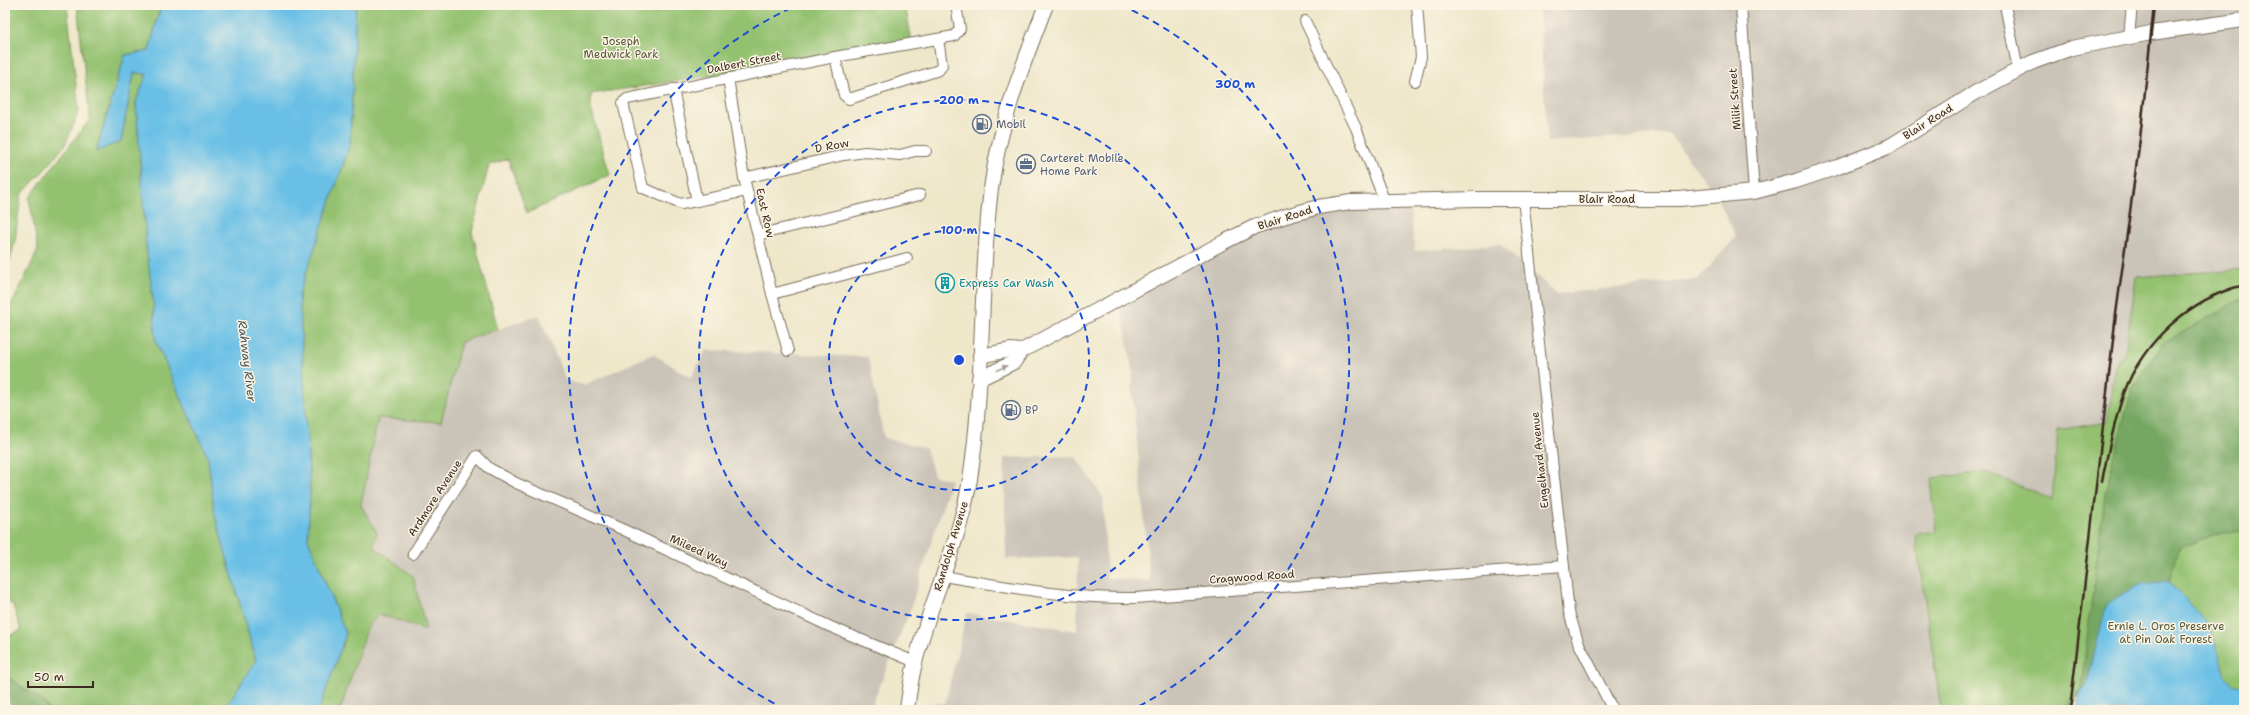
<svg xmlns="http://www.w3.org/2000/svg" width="2249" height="715" font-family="'Shantell Sans',sans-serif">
	<rect width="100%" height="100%" fill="#fcf5e5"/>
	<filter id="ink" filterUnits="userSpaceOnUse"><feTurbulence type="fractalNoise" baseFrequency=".025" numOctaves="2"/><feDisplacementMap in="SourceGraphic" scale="8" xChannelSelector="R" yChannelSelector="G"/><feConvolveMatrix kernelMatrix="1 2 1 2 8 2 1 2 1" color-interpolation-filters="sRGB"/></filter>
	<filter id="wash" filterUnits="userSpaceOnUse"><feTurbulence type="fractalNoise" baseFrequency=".012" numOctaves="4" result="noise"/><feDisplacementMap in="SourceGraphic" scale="16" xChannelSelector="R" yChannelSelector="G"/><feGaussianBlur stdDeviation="0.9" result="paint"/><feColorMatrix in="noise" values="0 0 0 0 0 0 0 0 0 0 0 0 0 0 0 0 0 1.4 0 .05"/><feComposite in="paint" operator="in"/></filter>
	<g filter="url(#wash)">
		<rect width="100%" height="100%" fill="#eee7ca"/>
		<!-- industrial -->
		<g fill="#c9c3b8">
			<polygon points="1539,5 2244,5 2244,273 2117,361 2107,422 2058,430 2052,500 1987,472 1936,532 1915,534 1941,710 929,710 931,703 945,703 967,613 1077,631 1078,557 1006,559 1004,458 1075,456 1103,497 1107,578 1150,581 1132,389 1133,374 1119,297 1302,210 1409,201 1415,251 1500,244 1557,294 1698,279 1736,237 1717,197 1670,134 1547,142"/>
			<polygon points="539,315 566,381 584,385 653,354 691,378 706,350 868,357 884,438 926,448 934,476 951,480 910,610 870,710 340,710 368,626 379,614 426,630 413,576 373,546 377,533 361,505 378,417 441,422 461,342"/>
		</g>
		<!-- green -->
		<g fill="#93c170" stroke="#677647">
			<polygon points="5,5 67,5 79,111 65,145 47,167 21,195 15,241 5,280"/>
			<polygon points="77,5 161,5 149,51 125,55 96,151 121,141 134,73 147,74 136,103 146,244 153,299 156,342 208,458 215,516 256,661 224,710 48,710 44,702 5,675 5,638 21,630 12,603 5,604 5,313 15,298 38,250 29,198 90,119"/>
			<polygon points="356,5 905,5 912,41 835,57 591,94 591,108 610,175 527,213 508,159 489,165 472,232 498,329 461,342 441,422 378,418 361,505 377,533 373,546 413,576 426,630 379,614 368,626 340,710 319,710 346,634 308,539 310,492 299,294 350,144"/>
			<polygon points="2244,269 2244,710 2081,689 2060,710 1941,710 1915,534 1936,531 1931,478 1987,472 2052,500 2058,430 2107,422 2117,361 2125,353 2136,277"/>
		</g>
		<!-- forest -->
		<g fill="#76a762" stroke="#586840">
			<polygon points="2244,297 2244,531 2222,533 2180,547 2169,582 2108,603 2086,687 2080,691 2070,710 2060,710 2081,688 2105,493 2132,389 2162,344"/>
			<polygon points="5,675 44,702 48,710 16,710 5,698"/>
		</g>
		<!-- water -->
		<g fill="#69bfe6" stroke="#527482">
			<polygon points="161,5 356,5 350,144 299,294 310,492 308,539 346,634 319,710 224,710 256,660 215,516 208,458 156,342 153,299 146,244 136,102 147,74 134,73 121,141 96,152 125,55 149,51"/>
			<polygon points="2169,581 2197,611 2212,632 2225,676 2234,685 2244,686 2244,710 2077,710 2080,691 2086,687 2107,603 2142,584"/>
		</g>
	</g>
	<g filter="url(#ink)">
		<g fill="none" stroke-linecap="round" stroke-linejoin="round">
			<defs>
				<g id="street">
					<polyline points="1741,5 1754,192"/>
					<polyline points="2005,5 2018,70"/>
					<polyline points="1305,21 1356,128 1385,202"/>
					<polyline points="2129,37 2132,5"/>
					<polyline points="835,57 844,95 849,99 939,70 942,65 938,39"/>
					<polyline points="728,78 744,178 772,294 788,351"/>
					<polyline points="1415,81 1421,57 1417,5"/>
					<polyline points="673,89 697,201"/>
					<polyline points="744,178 844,155 865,152 900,155 915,151 926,151"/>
					<polyline points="747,191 681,204 643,188 623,103 627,99 835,57 954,36 960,29 956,5"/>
					<polyline points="1523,199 1569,612 1578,642 1613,710"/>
					<polyline points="758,235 920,195"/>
					<polyline points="772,294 907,258"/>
					<polyline points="413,554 477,456 489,468 516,483 624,530 831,627 915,662"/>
					<path d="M 943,576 C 1007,587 1070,599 1135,598 L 1564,566"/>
				</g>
				<g id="secondary">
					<polyline points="980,356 1010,350 1021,351"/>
					<polyline points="979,379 1014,362 1021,351 1042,340 1224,242 1254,227 1286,216 1318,207 1351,202 1476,199 1679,199 1754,192 1796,181 1838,167 1890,146 1975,93 2033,62 2072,48 2151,33 2244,20"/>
					<path d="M 907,710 C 909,694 911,679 915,663 C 930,601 960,543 970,479 C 985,383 979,285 991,189 C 999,125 1023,64 1046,5"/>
				</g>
			</defs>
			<!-- street casing -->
			<use href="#street" stroke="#7a6c5a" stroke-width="12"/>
			<!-- secondary casing -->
			<use href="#secondary" stroke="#7a6c5a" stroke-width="16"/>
			<!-- street -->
			<use href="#street" stroke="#fff" stroke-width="10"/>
			<!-- secondary -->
			<use href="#secondary" stroke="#fff" stroke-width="14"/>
			<!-- rail -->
			<g stroke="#3b2a1e" stroke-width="2.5">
				<path d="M 2102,481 C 2108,452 2114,421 2124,393 C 2143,341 2191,298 2244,285"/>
				<polyline points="2070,710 2116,314 2140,139 2154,5"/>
			</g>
		</g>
		<!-- one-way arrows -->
		<defs><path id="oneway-solid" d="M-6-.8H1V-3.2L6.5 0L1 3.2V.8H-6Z"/></defs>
		<use fill="#a79f9a" href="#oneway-solid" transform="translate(1002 368) rotate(-26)"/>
	</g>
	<!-- distance rings -->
	<g fill="none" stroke="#1d4ed8" stroke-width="2" stroke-dasharray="7 5">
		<circle cx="959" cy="360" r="130"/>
		<circle cx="959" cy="360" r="260"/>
		<path d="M785 709A390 390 0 0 1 797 5M1121 5A390 390 0 0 1 1133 709"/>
	</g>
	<!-- icons -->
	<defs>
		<symbol id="fuel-ring" viewBox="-11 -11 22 22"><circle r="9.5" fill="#fcf5e5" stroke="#5c6f8a" stroke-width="1.5"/><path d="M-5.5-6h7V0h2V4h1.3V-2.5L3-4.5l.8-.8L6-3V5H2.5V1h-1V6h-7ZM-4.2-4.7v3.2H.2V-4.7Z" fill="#5c6f8a"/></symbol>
		<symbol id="office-ring" viewBox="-11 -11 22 22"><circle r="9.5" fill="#fcf5e5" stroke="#5c6f8a" stroke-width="1.5"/><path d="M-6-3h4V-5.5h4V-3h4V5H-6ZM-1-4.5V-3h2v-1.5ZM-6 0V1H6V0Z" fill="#5c6f8a"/></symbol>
		<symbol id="building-ring" viewBox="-11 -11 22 22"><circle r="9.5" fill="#fcf5e5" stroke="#0f9aa8" stroke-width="1.5"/><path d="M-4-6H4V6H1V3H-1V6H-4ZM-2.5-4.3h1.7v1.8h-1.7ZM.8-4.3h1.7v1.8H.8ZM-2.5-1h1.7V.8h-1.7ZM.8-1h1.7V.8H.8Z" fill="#0f9aa8"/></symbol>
	</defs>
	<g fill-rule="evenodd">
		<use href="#fuel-ring" x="971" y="113" width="22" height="22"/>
		<use href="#office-ring" x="1015" y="153" width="22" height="22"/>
		<use href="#building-ring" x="934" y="272" width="22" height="22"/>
		<use href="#fuel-ring" x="1000" y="399" width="22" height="22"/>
	</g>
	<g text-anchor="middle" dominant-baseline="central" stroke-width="3" stroke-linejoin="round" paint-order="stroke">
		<!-- park labels -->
		<g font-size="11" fill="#555737" stroke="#fcf5e5">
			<text x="621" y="41">Joseph<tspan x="621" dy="13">Medwick Park</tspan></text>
			<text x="2166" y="626">Ernie L. Oros Preserve<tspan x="2166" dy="13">at Pin Oak Forest</tspan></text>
		</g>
		<!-- street labels -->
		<g font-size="11" fill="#3b2a1e" stroke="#fcf5e5">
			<text transform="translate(744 63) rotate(-11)">Dalbert Street</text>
			<text transform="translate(1735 99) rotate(-94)">Milik Street</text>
			<text transform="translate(1928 122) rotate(-32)">Blair Road</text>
			<text transform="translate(832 146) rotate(-11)">D Row</text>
			<text x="1607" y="199">Blair Road</text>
			<text transform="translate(765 213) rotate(77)">East Row</text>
			<text transform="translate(1285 218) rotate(-18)">Blair Road</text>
			<text transform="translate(1540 460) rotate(-96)">Engelhard Avenue</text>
			<text transform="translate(435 498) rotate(-57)">Ardmore Avenue</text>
			<text transform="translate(951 546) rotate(-73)">Randolph Avenue</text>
			<text transform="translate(699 551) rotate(25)">Mileed Way</text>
			<text transform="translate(1252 577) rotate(-4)">Cragwood Road</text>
		</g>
		<!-- service labels -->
		<g font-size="11" fill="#4e5e75" stroke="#fcf5e5" text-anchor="start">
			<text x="996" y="124">Mobil</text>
			<text x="1040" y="158">Carteret Mobile<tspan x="1040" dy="13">Home Park</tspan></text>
			<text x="1025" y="410">BP</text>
		</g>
		<!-- culture labels -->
		<g font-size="11" fill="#0d838f" stroke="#fcf5e5" text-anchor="start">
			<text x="959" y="283">Express Car Wash</text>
		</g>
		<!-- water labels -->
		<g font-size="12" font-style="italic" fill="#49575a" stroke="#fcf5e5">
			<text transform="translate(247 361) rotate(83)">Rahway River</text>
		</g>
	</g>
	<circle cx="959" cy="360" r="6" fill="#1d4ed8" stroke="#fcf5e5" stroke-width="2"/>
	<g font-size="12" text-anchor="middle" font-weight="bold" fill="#1d4ed8" stroke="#fcf5e5" stroke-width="3" stroke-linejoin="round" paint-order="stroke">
		<text x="1235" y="88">300 m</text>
		<text x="959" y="104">200 m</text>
		<text x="959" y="234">100 m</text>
	</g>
	<!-- margin -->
	<rect width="2249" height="715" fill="none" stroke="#fcf5e5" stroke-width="20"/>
	<!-- scale -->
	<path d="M28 681v6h65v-6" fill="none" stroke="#3b2a1e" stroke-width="2"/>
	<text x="34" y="681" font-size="12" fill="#3b2a1e" stroke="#fcf5e5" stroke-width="3" paint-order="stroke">50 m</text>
</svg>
